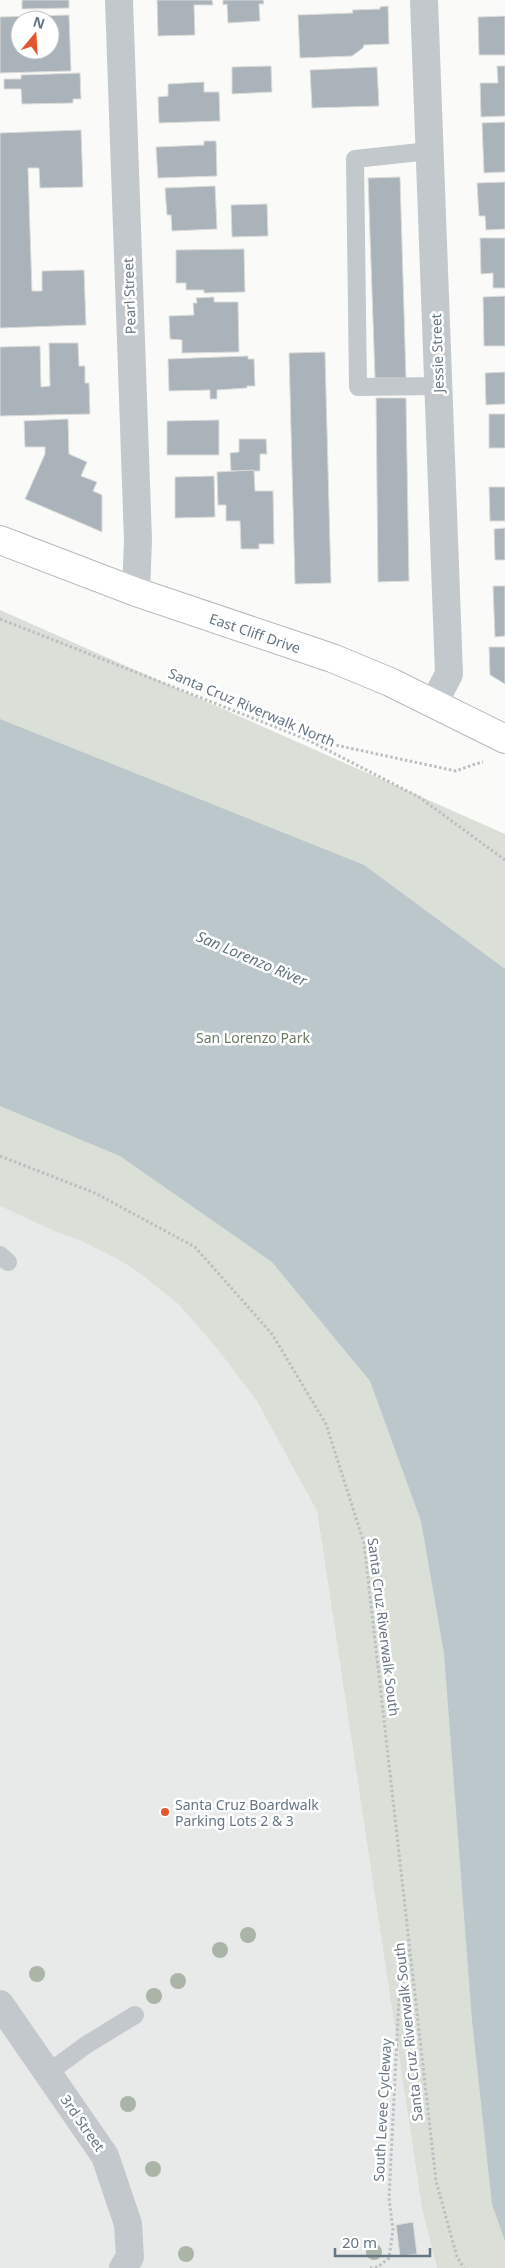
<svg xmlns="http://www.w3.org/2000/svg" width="505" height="2268" font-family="'Noto Sans',sans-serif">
	<rect width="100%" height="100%" fill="#fafaf8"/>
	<!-- built -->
	<polygon fill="#e8e9e9" points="0,1206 79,1240 121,1261 142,1274 178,1304 217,1347 258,1401 317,1511 422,2209 437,2268 0,2268"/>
	<!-- green -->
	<polygon fill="#dadfd7" points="0,610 505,834 505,2268 437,2268 422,2209 317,1511 257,1401 216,1347 178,1304 141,1274 121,1261 79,1240 57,1232 0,1206"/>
	<!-- water -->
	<polygon fill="#bbc7cb" points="0,719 364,865 505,969 505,2241 492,2204 472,2020 444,1653 421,1521 370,1381 272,1262 120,1156 0,1106"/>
	<!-- building -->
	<g fill="#aab3b9" stroke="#dcdcda" fill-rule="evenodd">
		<polygon points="22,0 69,0 69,8 22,9"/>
		<polygon points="157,0 212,0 213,5 194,5 195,35 158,36"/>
		<polygon points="223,0 263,0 264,4 259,4 260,21 228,23 227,4 223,5"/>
		<polygon points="388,6 389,44 364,45 363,48 352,56 300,58 298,15 353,13 352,10 380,9 380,7"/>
		<path d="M 69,15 L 71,71 L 0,73 L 0,17 ZM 20,20 L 50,20 L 50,50 L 20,50 Z"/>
		<polygon points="505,16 505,55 479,55 478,17"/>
		<polygon points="271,66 272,92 232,94 232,67"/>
		<polygon points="497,66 505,66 505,116 481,117 480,83 498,83"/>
		<polygon points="377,67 379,106 312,108 310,70"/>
		<polygon points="80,73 81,99 73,99 73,103 22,104 21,89 4,89 4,79 21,79 21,75"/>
		<polygon points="204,82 204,92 219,92 220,121 159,123 158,97 168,96 168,84"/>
		<polygon points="505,122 505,172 484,173 482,123"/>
		<polygon points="81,130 83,187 40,188 39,168 28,168 32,291 42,291 42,271 84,270 86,325 0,328 0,133"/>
		<polygon points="204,141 216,141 217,176 158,178 156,147 204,145"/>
		<polygon points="400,177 406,378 375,378 368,178"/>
		<polygon points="505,182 505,229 486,230 485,216 479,216 477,183"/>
		<polygon points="215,186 217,229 172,231 171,215 167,215 165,188"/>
		<polygon points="267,204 268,236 232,237 231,205"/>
		<polygon points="480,238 505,238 505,288 493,288 493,273 481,274"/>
		<polygon points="244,249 245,292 204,293 204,290 186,290 186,283 176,283 176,250"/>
		<polygon points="505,296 505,346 484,346 483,297"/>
		<polygon points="214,297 214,302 238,302 239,352 182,353 182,340 170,339 169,316 194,315 193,303 197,303 196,298"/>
		<polygon points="49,343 78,343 79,366 85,366 85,383 89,383 90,414 0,416 0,347 40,346 41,387 50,386"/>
		<polygon points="325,352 331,583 295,584 289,353"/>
		<polygon points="248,356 248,359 254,359 255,386 247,386 247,388 217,390 217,399 210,399 210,390 169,391 168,359"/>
		<polygon points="505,372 505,404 486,405 485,373"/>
		<polygon points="376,398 406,398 409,581 378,582"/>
		<rect x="489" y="414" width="16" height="34"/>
		<polygon points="68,419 69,454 87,462 81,476 97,482 93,491 102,495 102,532 25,499 45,454 45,447 25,447 24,421"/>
		<polygon points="219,420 219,455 167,455 167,421"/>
		<polygon points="239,439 266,439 267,454 260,454 260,471 231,471 230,453 239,452"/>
		<polygon points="254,470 255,491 273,491 274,544 259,544 259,549 241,549 240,521 226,521 226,505 218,505 217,472"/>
		<polygon points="214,476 215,517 175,518 175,477"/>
		<polygon points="489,487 505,487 505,521 490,521"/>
		<polygon points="505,528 505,560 495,560 494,529"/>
		<polygon points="493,586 505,586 505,636 495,637"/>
		<polygon points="489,647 505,647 505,684 490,675"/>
		<polygon points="413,2222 417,2254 400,2256 396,2225"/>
	</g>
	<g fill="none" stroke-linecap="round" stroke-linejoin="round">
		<defs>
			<polyline id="secondary" points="0,540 136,592 332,658 390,682 505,739"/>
		</defs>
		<!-- secondary casing -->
		<use href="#secondary" stroke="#b3babf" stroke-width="30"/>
		<!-- path -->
		<g stroke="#bbbfc2" stroke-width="3" stroke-dasharray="2.5 2.5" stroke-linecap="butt">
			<polyline points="0,619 306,739 419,797 505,860"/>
			<polyline points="312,740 456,771 472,765 483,762"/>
			<polyline points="0,1156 95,1193 195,1247 272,1334 326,1424 364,1543 436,2181 457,2257 464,2268"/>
			<polyline points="370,2268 378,2267 389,2258 393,2230 389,2198 399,1999 409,1947"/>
		</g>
		<!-- service -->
		<g stroke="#c3c8cc" stroke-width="18">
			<polyline points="429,151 355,159 358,387 438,386"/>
			<polyline points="0,1255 8,1262"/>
			<polyline points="48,2073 86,2045 135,2015"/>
		</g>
		<!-- minor -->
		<g stroke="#c3c8cc" stroke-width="28">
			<polyline points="119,0 138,540 136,592"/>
			<polyline points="424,0 449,674 434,703"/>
		</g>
		<!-- tertiary -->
		<polyline stroke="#c3c8cc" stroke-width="28" points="0,2004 105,2156 128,2224 130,2257 123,2268"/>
		<!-- secondary -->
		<use href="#secondary" stroke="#fff" stroke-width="28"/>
	</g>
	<!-- trees -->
	<g fill="#aab4a7">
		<circle cx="248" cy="1935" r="8"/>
		<circle cx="220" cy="1950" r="8"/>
		<circle cx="37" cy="1974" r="8"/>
		<circle cx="178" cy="1981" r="8"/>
		<circle cx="154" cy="1996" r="8"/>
		<circle cx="128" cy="2104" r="8"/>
		<circle cx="153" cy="2169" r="8"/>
		<circle cx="374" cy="2252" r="8"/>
		<circle cx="186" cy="2254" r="8"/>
	</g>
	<!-- markers -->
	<circle fill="#e4572e" stroke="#fff" stroke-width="2" cx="165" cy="1812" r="5"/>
	<g text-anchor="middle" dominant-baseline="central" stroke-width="5" stroke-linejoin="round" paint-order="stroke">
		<!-- street labels -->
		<g font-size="14" fill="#657683" stroke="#fff">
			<text transform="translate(129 296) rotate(-92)">Pearl Street</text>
			<text transform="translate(437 353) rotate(-92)">Jessie Street</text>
			<text transform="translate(255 633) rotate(19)">East Cliff Drive</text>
			<text transform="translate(252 707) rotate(23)">Santa Cruz Riverwalk North</text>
			<text transform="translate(384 1627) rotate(83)">Santa Cruz Riverwalk South</text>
			<text transform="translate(408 2032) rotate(-96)">Santa Cruz Riverwalk South</text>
			<text transform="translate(382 2110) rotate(-87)">South Levee Cycleway</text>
			<text transform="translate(83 2123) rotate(55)">3rd Street</text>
		</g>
		<!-- park labels -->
		<g font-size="14" fill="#687a64" stroke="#fff">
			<text x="253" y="1037">San Lorenzo Park</text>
		</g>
		<!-- poi labels -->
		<g font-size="14" fill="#657683" stroke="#fff" text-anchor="start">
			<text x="175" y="1804">Santa Cruz Boardwalk<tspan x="175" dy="16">Parking Lots 2 &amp; 3</tspan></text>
		</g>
		<!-- water labels -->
		<g font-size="15" font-style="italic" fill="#60757c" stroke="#fff">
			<text transform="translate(252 958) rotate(23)">San Lorenzo River</text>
		</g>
	</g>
	<!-- north arrow -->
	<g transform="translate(35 35) rotate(18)"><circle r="24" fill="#ffffff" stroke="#c1c8cd"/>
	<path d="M0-4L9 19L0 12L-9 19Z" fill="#e4572e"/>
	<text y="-8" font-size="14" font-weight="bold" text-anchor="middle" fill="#657683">N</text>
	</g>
	<!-- scale -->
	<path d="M335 2248v8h95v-8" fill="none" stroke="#657683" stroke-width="2.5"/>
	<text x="342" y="2248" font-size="15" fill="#657683" stroke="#ffffff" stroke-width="4" paint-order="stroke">20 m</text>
</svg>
